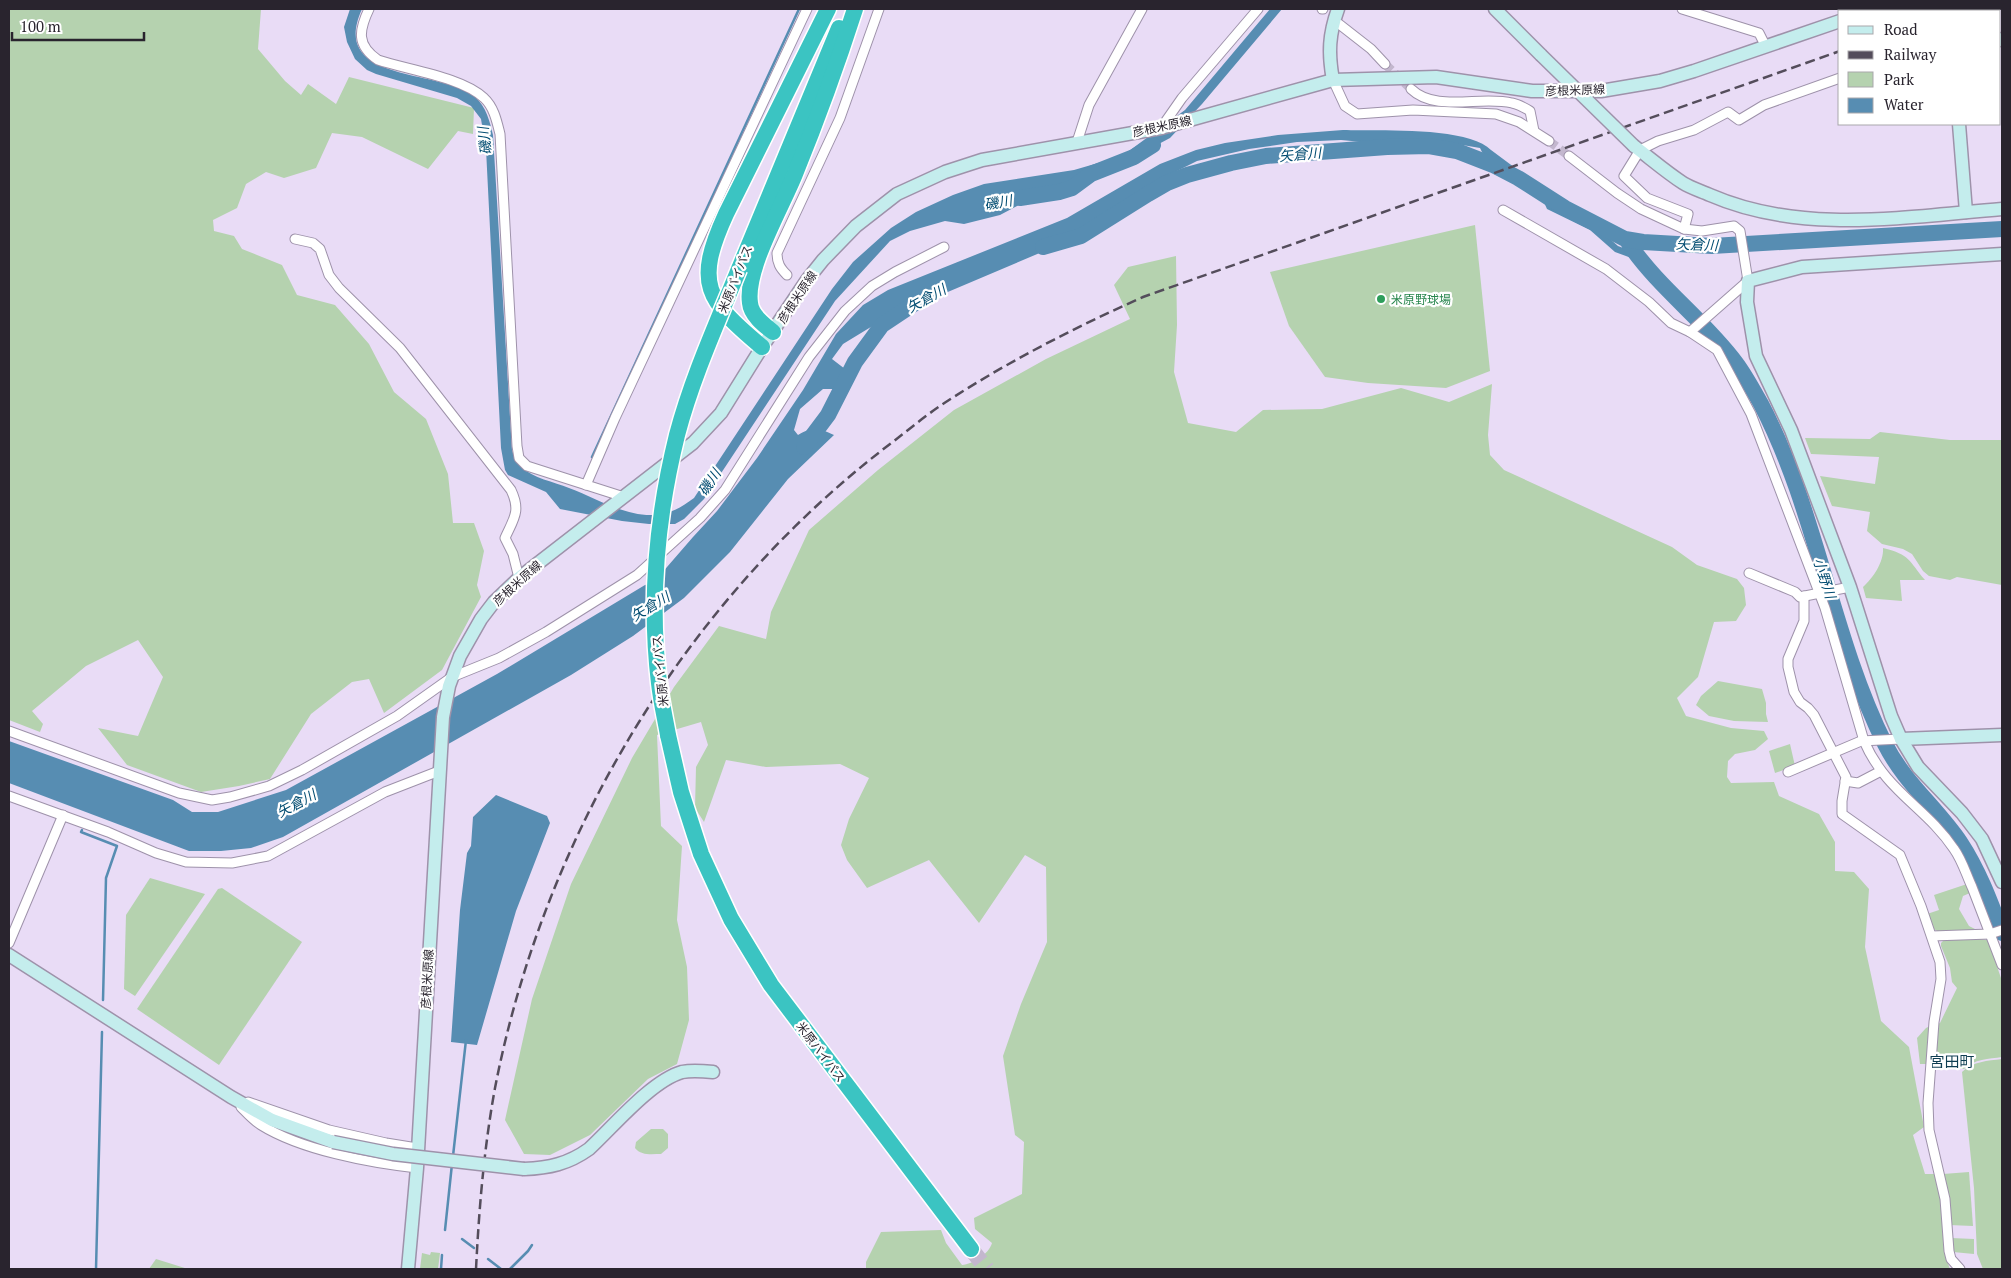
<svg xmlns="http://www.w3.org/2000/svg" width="2011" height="1278" font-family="'PT Serif','Noto Sans JP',serif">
	<rect width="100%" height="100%" fill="#e9dcf6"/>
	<!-- green -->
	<g fill="#b5d2af">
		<polygon points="9,9 261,9 258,49 285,81 301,95 308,84 336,104 349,77 474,108 473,134 458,131 428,169 362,137 332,133 316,168 284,178 266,172 246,184 237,208 213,220 214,231 234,236 242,249 282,265 297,295 335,305 369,344 394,392 426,419 448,474 453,523 474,523 484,551 477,585 481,597 442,670 384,713 369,679 352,682 311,714 270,779 239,786 201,792 127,765 98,728 138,736 163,677 138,640 86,666 32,711 43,724 40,732 9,720"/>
		<polygon points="1475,225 1490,371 1446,388 1368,383 1325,377 1289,326 1270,272"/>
		<path d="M 1176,256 L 1177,325 L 1174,372 L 1188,423 L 1236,432 L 1263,410 L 1322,409 L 1401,388 L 1449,402 L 1492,384 L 1488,435 L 1490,455 L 1504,470 L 1672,547 L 1697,565 L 1737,579 L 1744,588 L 1746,605 L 1736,621 L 1714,622 L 1698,677 L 1677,698 L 1686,716 L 1731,728 L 1764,731 L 1768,739 L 1755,750 L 1735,754 L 1728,761 L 1727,777 L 1731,783 L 1774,782 L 1779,796 L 1819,814 L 1835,842 L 1835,871 L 1854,872 L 1869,889 L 1865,947 L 1881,1021 L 1909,1047 L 1924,1127 L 1913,1135 L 1925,1174 L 1935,1174 L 1940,1191 L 1947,1261 L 1950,1269 L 866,1269 L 866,1262 L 881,1232 L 941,1230 L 946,1243 L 962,1265 C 973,1264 989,1254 992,1243 L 975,1229 L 974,1218 L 1022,1194 L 1024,1142 L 1015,1135 L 1003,1056 L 1021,1004 L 1047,942 L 1046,867 L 1025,855 L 979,923 L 929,860 L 867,888 L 847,860 L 841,845 L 849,819 L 869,778 L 840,764 L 766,767 L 726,760 L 704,822 L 695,808 L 696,767 L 708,745 L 701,722 L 657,735 L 661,826 L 682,846 L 677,920 L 687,967 L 689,1020 L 677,1064 L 648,1079 L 590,1135 L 550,1155 L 524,1154 L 505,1120 L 532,999 L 571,884 L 632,758 L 674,687 L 719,626 L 766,639 L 771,612 L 809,530 L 878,470 L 954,410 L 1046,359 L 1130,319 L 1114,285 L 1128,267 Z"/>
		<polygon points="1880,432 1950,440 2002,440 2002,585 1957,577 1950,580 1929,576 1923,571 1912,554 1903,549 1882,544 1867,531 1870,512 1832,506 1820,476 1875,484 1879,457 1811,454 1805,438 1870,439"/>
		<path d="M 1883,548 C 1911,555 1908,560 1925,580 L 1900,580 L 1902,601 L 1866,598 L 1863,587 C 1873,578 1884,562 1883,548 Z"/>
		<polygon points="1718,681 1762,689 1766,703 1766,714 1768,722 1734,721 1709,716 1696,705 1701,696"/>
		<polygon points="1790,744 1795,766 1775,773 1769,751"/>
		<polygon points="150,878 205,894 135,996 124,989 126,915"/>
		<polygon points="1967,884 1970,893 1963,896 1959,909 1969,926 1979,931 1939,932 1932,928 1927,914 1939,910 1934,895"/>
		<polygon points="222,888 302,942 219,1065 137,1009 218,889"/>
		<path d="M 1952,938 L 1954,940 L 1971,938 L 1988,940 L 2002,981 L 2002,1057 C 1989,1059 1974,1059 1964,1069 L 1933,1066 L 1936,1025 L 1940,1023 L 1957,988 L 1952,982 L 1950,968 L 1941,946 L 1941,943 L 1945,939 Z"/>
		<polygon points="1930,1026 1928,1064 1920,1064 1917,1038 1926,1028"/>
		<path d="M 2002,1059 L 2002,1269 L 1983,1269 L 1977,1254 L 1974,1188 L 1962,1072 C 1974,1061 1987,1061 2002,1059 Z"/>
		<path d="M 651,1129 L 663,1129 L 668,1134 L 668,1148 L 661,1154 C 652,1154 641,1156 635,1148 L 636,1142 Z"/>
		<polygon points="1969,1172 1973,1226 1949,1225 1943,1174"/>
		<polygon points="1951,1238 1974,1239 1974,1254 1953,1252"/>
		<polygon points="431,1252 440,1253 438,1269 420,1269 422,1253 430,1255"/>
		<polygon points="156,1259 188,1269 149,1269"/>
	</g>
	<!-- water -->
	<g fill="#578db2">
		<path d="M 350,9 L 362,9 C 328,84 440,68 475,97 C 486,106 490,122 493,135 L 512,450 C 514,456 516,463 521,467 C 533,478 554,482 569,488 C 596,498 624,516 653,515 C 669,515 682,507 694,498 L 832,289 L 853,262 L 891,228 L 916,212 L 953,195 L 984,184 L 1074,170 L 1122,156 L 1185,110 L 1270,9 L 1282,9 L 1202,104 L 1170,138 L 1106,172 L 1032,198 L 1000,215 L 964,224 L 945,221 L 910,231 L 890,241 L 835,301 L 704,499 L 684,519 L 675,524 L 649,524 L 622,521 L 560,509 L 546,492 L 508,475 L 505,470 L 501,448 L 486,149 L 481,119 L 471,106 L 457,98 L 376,74 L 367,70 L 355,59 L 347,42 L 344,27 Z"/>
		<path d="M 1343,130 C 1376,131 1469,126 1491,150 L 1550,194 L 1557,205 L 1594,225 L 1618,246 L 1644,256 L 1645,263 L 1615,252 L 1590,230 L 1547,209 L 1543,200 L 1531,194 L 1525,184 L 1485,158 L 1480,148 L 1445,142 L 1392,139 L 1373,143 L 1341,140 L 1297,142 L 1249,149 L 1197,161 L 1155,182 L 1089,228 L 1042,252 L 884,319 L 843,344 L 832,359 L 845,369 L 851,384 L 844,392 L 833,389 L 823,389 L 800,409 L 794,430 L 798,435 C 813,426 819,428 834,435 L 788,479 L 730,552 L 684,598 L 633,636 L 571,675 L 283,837 L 251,848 L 221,851 L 189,851 L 9,783 L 9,741 L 173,800 L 192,812 L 218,812 L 286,790 L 497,674 L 645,585 L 654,582 L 693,537 L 717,511 L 757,458 L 803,390 L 836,334 L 863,305 L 888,290 L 1067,218 L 1160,164 L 1196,150 L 1225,143 L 1278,135 Z"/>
		<polygon points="496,795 547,816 550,823 516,911 477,1045 451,1042 460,910 467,853 471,846 473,817"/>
	</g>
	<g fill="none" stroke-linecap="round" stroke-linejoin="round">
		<!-- stream -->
		<g stroke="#578db2" stroke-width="2.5">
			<polyline points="592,457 799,9"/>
			<polyline points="82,830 81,832 117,846 106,878 103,1000"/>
			<polyline points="453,1156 466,1040"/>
			<polyline points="445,1230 452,1164"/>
			<polyline points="462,1239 474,1248"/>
			<polyline points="488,1259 501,1269"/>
			<polyline points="96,1269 102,1032"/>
			<polyline points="441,1269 442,1255"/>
			<polyline points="510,1269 528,1251 532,1245"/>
		</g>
		<!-- river -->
		<g stroke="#578db2" stroke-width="16">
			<polyline points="1020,198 1059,192 1072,188 1091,174 1134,157 1153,145"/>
			<path d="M 1629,244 C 1659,288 1704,320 1736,363 C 1745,375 1753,390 1761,404 C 1817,511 1831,636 1885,744 C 1904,782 1937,808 1960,842 C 1979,871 1990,901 2002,933"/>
			<polyline points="1043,247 1081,236 1148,194 1167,183 1187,175 1231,163 1266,156 1387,147 1429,146 1457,151 1493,165 1518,178 1565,208 1625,239 1643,242 1712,246 2002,229"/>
			<polyline points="804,447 828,415 855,362 882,325 918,301"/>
		</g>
		<!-- street-tunnel -->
		<g stroke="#c3b7ce" stroke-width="9" stroke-dasharray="9 4.5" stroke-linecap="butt">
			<polyline points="1385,64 1411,89"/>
			<polyline points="1549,141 1569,156"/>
		</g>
		<!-- highway-tunnel -->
		<polyline stroke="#c3b7ce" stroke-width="16" stroke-dasharray="16 8" stroke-linecap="butt" points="971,1249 987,1269"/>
		<defs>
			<g id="street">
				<path d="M 369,9 C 359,30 356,45 378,60 C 408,70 462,77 484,98 C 494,107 497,122 500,134 L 517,446 L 519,458 L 527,466 L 624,497"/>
				<polyline points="1322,9 1323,9"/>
				<polyline points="1682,9 1759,33 1766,47"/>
				<polyline points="1339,24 1371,49 1385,64"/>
				<polyline points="1333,80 1345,106 1357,114 1413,110 1496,114 1519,122 1549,141"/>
				<path d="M 1411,89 C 1436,113 1481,95 1512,103 C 1518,104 1525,108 1530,111 L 1534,131"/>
				<polyline points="1161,128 1182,98 1258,9"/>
				<polyline points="1077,142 1089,105 1142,9"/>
				<polyline points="1569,156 1617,193 1641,209 1684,229 1702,231 1734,226 1740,231 1748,281 1690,332"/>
				<path d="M 1503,210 L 1606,269 L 1649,302 L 1671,323 L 1690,332 L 1717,350 L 1751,414 L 1825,608 L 1864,741 C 1886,792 1926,807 1954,849 C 1962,860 1966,874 1972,887 C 1982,913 1992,939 2002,965"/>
				<polyline points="1684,229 1688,214 1647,198 1624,176 1640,150 1658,141 1694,130 1728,112 1739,120 1764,105 1840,78"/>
				<path d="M 295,239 L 313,243 L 320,249 L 329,275 L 339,288 L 400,348 L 511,490 C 521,511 514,518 505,538 L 513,554 L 519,578"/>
				<path d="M 787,275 C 780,268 777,263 777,253 L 840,118 L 879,9"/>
				<polyline points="586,485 615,418 807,9"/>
				<polyline points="1749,573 1795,592 1800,597 1850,587"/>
				<polyline points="1804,596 1804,621 1788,659 1788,667 1794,692 1800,702 1808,708 1814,715 1846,777 1842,801 1842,814 1900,855 1921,906 1940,962 1941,979 1934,1022 1928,1103 1929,1130 1945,1199 1949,1251 1951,1259 1960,1269"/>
				<polyline points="9,731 179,793 212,800 230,797 269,786 302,770 397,716 452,677 499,658 546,632 637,575 700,518 725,490 809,357 845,311 872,286 895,272 944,247"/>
				<polyline points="1788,772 1861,741 1901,739"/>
				<polyline points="1845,781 1858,783 1881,771"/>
				<polyline points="9,796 108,832 156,853 186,862 232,863 268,856 385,792 439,771"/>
				<polyline points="1932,936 1990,934 2002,930"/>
				<polyline points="9,943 63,815"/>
				<polyline points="248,1102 329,1130 386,1143 417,1148"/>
				<path d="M 241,1107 C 247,1113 253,1120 261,1125 C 301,1150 370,1163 417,1168"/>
			</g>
			<g id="secondary">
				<polyline points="1495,9 1541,55"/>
				<polyline points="1867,11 1874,9"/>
				<polyline points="2000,40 2002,39"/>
				<path d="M 1333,80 C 1328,53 1329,34 1338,9"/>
				<polyline points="1959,124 1966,212"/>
				<path d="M 1634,146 C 1650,158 1666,172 1683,183 C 1691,188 1701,191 1710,195 C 1802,235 1905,217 2002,209"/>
				<polyline points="2002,254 1802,267 1748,281 1747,302 1756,356 1791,430 1850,587 1891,716 1901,739 1918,767 1962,813 1982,839 2002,882"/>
				<polyline points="1901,739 2002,735"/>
				<polyline points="9,955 231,1097 272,1120 333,1142"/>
				<path d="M 524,1169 C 549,1168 568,1164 589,1149 C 613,1127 651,1081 682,1072 C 692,1070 703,1071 713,1072"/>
				<polyline points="408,1269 417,1168 443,717 449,686 460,656 481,619 494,602 519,578 693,443 721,413 762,347 807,280 823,260 856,226 897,194 945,172 982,160 1161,128 1333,80 1436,77 1532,91 1601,91 1660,81 1694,71 1840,21"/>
			</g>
			<g id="highway">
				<polyline points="739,269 839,28"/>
				<path d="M 773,332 C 764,325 751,315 750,303 C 745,269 782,207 795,174 C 817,120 837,65 855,9"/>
				<path d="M 762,347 C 706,300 694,284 726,214 L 828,9"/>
				<polyline points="668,735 681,792 701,854 731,919 771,985 971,1249"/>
			</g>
		</defs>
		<!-- street casing -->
		<use href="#street" stroke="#9e92aa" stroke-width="11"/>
		<!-- secondary casing -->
		<use href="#secondary" stroke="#9e92aa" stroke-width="15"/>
		<!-- highway casing -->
		<use href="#highway" stroke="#fff" stroke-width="19"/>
		<!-- street -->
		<use href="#street" stroke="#fff" stroke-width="9"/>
		<!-- secondary -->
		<use href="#secondary" stroke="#c4eded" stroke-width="12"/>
		<!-- highway -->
		<use href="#highway" stroke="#3bc4c2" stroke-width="16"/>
		<!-- rail -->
		<g stroke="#544d5b" stroke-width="2.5" stroke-dasharray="10 5" stroke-linecap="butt">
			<polyline points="1961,11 1969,9"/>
			<path d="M 476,1269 C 479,1209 484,1148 495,1088 C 544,835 687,597 894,441 C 912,427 930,412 949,400 C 1011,360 1076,327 1143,297 L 1840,51"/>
		</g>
		<defs>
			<g id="secondary-bridge">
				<polyline points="1541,55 1634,146"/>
				<polyline points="333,1142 393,1154 524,1169"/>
			</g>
			<path id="highway-bridge" d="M 668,735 C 665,718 661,701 659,683 C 649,600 657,516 677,435 C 692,378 717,323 739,269"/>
		</defs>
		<!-- secondary-bridge casing -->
		<use href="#secondary-bridge" stroke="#9e92aa" stroke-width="15" stroke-linecap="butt"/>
		<!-- highway-bridge casing -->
		<use href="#highway-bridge" stroke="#fff" stroke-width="19" stroke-linecap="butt"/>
		<!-- secondary-bridge -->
		<use href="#secondary-bridge" stroke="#c4eded" stroke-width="12"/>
		<!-- highway-bridge -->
		<use href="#highway-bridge" stroke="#3bc4c2" stroke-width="16"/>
	</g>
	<!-- markers -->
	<circle fill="#2e9e5b" stroke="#fff" stroke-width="2" cx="1381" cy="299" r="5"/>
	<g text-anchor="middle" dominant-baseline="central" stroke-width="4.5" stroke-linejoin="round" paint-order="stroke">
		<!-- street labels -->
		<g font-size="12" fill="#29242e" stroke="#fff">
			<text transform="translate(1575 90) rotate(-2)">彦根米原線</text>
			<text transform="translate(1162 126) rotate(-12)">彦根米原線</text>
			<text transform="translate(735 279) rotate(-68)">米原バイパス</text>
			<text transform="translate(797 297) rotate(-56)">彦根米原線</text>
			<text transform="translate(517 583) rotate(-42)">彦根米原線</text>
			<text transform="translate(660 671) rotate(-96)">米原バイパス</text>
			<text transform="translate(427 979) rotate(-87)">彦根米原線</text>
			<text transform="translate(821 1052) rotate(53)">米原バイパス</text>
		</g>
		<!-- leisure labels -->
		<g font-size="12" fill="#27864d" stroke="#fff" text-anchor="start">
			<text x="1391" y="299">米原野球場</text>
		</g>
		<!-- water labels -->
		<g font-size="14" font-style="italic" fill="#024c71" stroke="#fff">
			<text transform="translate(484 141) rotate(-97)">磯川</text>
			<text transform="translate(1300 154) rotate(-5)">矢倉川</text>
			<text transform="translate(998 202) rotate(-10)">磯川</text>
			<text transform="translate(1697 244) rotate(2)">矢倉川</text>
			<text transform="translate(926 298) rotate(-29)">矢倉川</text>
			<text transform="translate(709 482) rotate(-56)">磯川</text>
			<text transform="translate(1825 578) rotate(72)">小野川</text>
			<text transform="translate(650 606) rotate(-31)">矢倉川</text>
			<text transform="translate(296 803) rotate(-28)">矢倉川</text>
		</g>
		<!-- quarter labels -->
		<g font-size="15" fill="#0f3e52" stroke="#fff">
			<text x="1952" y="1061">宮田町</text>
		</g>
	</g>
	<!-- border -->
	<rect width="2011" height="1278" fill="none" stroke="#29242e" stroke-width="20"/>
	<!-- legend -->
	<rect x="1838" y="10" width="162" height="115" fill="#ffffff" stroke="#a9a7ab"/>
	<rect x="1848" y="26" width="25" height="8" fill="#c4eded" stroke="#a9a7ab"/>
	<text x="1884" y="35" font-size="15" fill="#29242e">Road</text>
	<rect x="1848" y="51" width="25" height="8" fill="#544d5b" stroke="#a9a7ab"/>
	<text x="1884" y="60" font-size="15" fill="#29242e">Railway</text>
	<rect x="1848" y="72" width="25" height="15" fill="#b5d2af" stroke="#a9a7ab"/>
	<text x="1884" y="85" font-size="15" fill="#29242e">Park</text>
	<rect x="1848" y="98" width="25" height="15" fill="#578db2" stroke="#a9a7ab"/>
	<text x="1884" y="110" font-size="15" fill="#29242e">Water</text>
	<!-- scale -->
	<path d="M12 32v8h132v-8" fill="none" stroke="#29242e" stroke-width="2.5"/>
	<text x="20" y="32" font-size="15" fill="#29242e" stroke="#ffffff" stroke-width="4" paint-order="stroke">100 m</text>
</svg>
